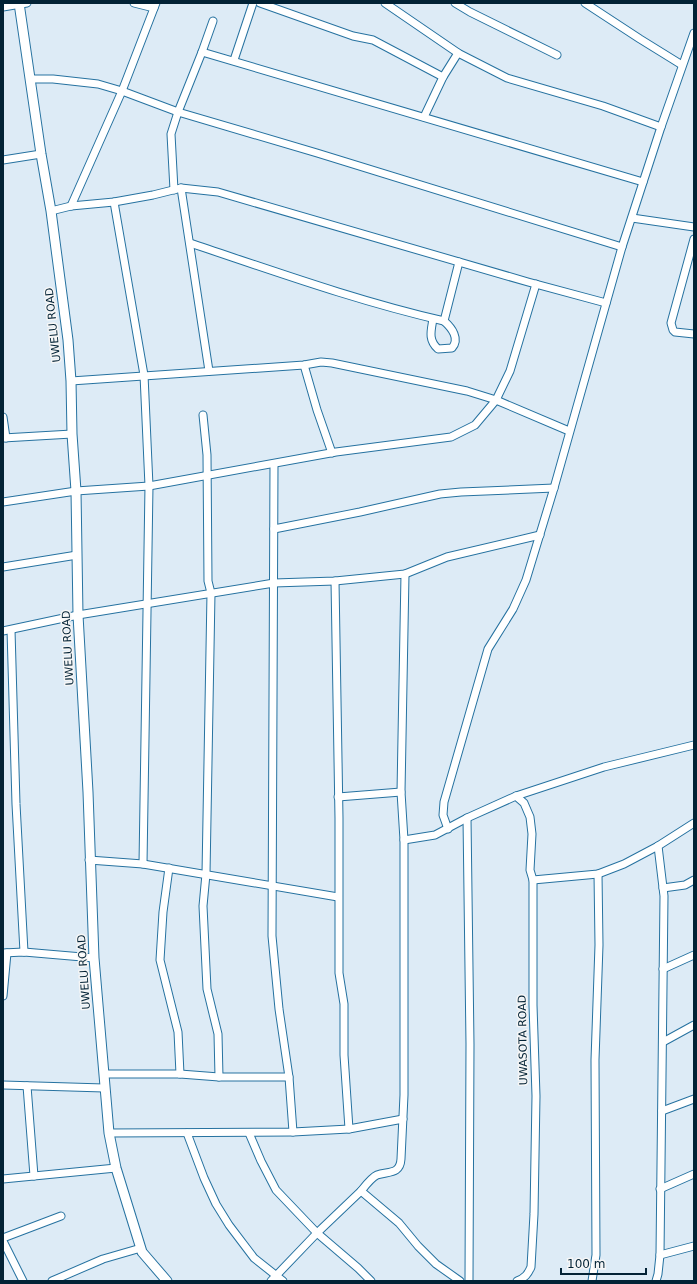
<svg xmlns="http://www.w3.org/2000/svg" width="697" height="1284" font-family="'DejaVu Sans',sans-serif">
	<rect width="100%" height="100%" fill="#ddebf6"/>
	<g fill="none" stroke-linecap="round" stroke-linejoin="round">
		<defs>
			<g id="minor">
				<polyline points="134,3 154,8"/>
				<polyline points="260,3 353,36 373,40 443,77"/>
				<polyline points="385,3 458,53 507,78 603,106 661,127"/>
				<polyline points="455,3 470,12 557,55"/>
				<polyline points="585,3 640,39 682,65"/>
				<polyline points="3,7 27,3"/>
				<polyline points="202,52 643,182"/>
				<polyline points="234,60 253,3"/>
				<polyline points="31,79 53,79 98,84 122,91 178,112 317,153 622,247"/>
				<polyline points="424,117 443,77 458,53"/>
				<polyline points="3,160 41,154"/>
				<polyline points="181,188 209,371"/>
				<polyline points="174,190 171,134 178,112 202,52 213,21"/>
				<polyline points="114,202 144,375 149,486 143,864"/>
				<polyline points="71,206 122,91 156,3"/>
				<polyline points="51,211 71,206 114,202 153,195 181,188 218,192 528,282 606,303"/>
				<polyline points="632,218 694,227"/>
				<polyline points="694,239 671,323 673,330 675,332 694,334"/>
				<path d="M 190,243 C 274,271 357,301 444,321 L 459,262"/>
				<path d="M 433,319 C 431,331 428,340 438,349 L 452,348 C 460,339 452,328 444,321"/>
				<polyline points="304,365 317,410 332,453"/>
				<polyline points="71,381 304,365 321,362 332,363 467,391 496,400 569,431"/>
				<polyline points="203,415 207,455 208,581 211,593 206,874 203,906 207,989 218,1034 219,1077"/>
				<polyline points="3,417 6,438"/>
				<polyline points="3,438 72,434"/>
				<polyline points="274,464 272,936 279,1009 289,1077 293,1132"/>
				<polyline points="3,502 76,491 149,486 336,452 451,437 475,425 496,400 510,371 536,284"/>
				<polyline points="274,529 360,512 440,494 461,492 554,488"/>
				<polyline points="3,567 77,555"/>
				<polyline points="335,581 339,818 339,973 344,1004 344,1055 349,1129"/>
				<polyline points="11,630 16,804 24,952"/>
				<polyline points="3,631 78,615 274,583 335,581 405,574 447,557 540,535"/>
				<path d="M 516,796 L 524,803 L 530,817 L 532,834 L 530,870 L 533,880 L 533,1005 L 536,1096 L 534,1214 L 531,1267 C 528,1274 525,1278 517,1281"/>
				<polyline points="338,797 401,792"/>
				<polyline points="467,818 470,1044 469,1281"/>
				<polyline points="448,829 443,815 444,802 488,649 513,609 526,580 554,488 622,247 661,127 694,33"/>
				<polyline points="404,840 435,835 467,818 516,796 604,767 694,745"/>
				<polyline points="89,860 143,864 338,897"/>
				<polyline points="169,868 163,912 160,960 178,1032 180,1074"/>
				<polyline points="533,880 598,874 624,864 658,846 694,823"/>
				<polyline points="663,888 685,885 694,880"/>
				<polyline points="3,953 24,952 94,958"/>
				<polyline points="663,969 694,955"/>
				<polyline points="3,996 7,953"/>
				<polyline points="663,1042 694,1025"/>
				<polyline points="105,1074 180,1074 219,1077 289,1077"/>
				<polyline points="3,1085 104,1088"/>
				<polyline points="27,1086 34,1176"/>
				<polyline points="662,1111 694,1099"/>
				<polyline points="109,1133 293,1132 349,1129 403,1119"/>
				<polyline points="187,1133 204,1178 216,1204 229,1225 254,1258 283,1281"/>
				<polyline points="249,1133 261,1161 276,1190 317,1233 358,1268 371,1281"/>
				<polyline points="3,1179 116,1168"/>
				<polyline points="660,1189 694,1174"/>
				<path d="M 361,1191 C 365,1186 372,1177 377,1175 C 388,1171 400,1175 401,1159 L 404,1095 L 404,840 L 401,792 L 405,574"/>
				<polyline points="3,1238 61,1216"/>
				<polyline points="3,1241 23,1281"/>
				<polyline points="660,1255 694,1246"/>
				<polyline points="52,1281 103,1259 141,1248"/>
				<polyline points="271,1281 317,1233 361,1191 399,1223 418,1246 436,1264 460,1281"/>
				<polyline points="592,1281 596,1255 595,1060 599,945 598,874"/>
				<polyline points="656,1281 658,1274 660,1255 664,896 658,846"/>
			</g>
			<polyline id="tertiary" points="19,3 41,154 51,211 68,340 71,381 72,434 76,491 78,615 88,792 94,958 109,1133 116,1168 142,1252 167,1281"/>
		</defs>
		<!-- minor casing -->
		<use href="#minor" stroke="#2672a0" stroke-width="9"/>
		<!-- tertiary casing -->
		<use href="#tertiary" stroke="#2672a0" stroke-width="11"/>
		<!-- minor -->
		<use href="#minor" stroke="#fff" stroke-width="7"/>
		<!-- tertiary -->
		<use href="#tertiary" stroke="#fff" stroke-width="9"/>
	</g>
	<g text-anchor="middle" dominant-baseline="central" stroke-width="3" stroke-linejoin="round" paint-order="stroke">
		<!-- street labels -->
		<g font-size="11" fill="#022235" stroke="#f6f6f6">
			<text transform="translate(53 325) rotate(-96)">UWELU ROAD</text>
			<text transform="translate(68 648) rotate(-93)">UWELU ROAD</text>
			<text transform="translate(84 972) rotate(-94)">UWELU ROAD</text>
			<text transform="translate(523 1040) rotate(-91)">UWASOTA ROAD</text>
		</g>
	</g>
	<!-- border -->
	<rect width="697" height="1284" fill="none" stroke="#022235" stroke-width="8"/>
	<!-- scale -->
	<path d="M561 1268v6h85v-6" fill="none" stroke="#022235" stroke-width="2"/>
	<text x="567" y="1268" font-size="12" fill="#022235" stroke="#f6f6f6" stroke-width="3" paint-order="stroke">100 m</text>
</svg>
